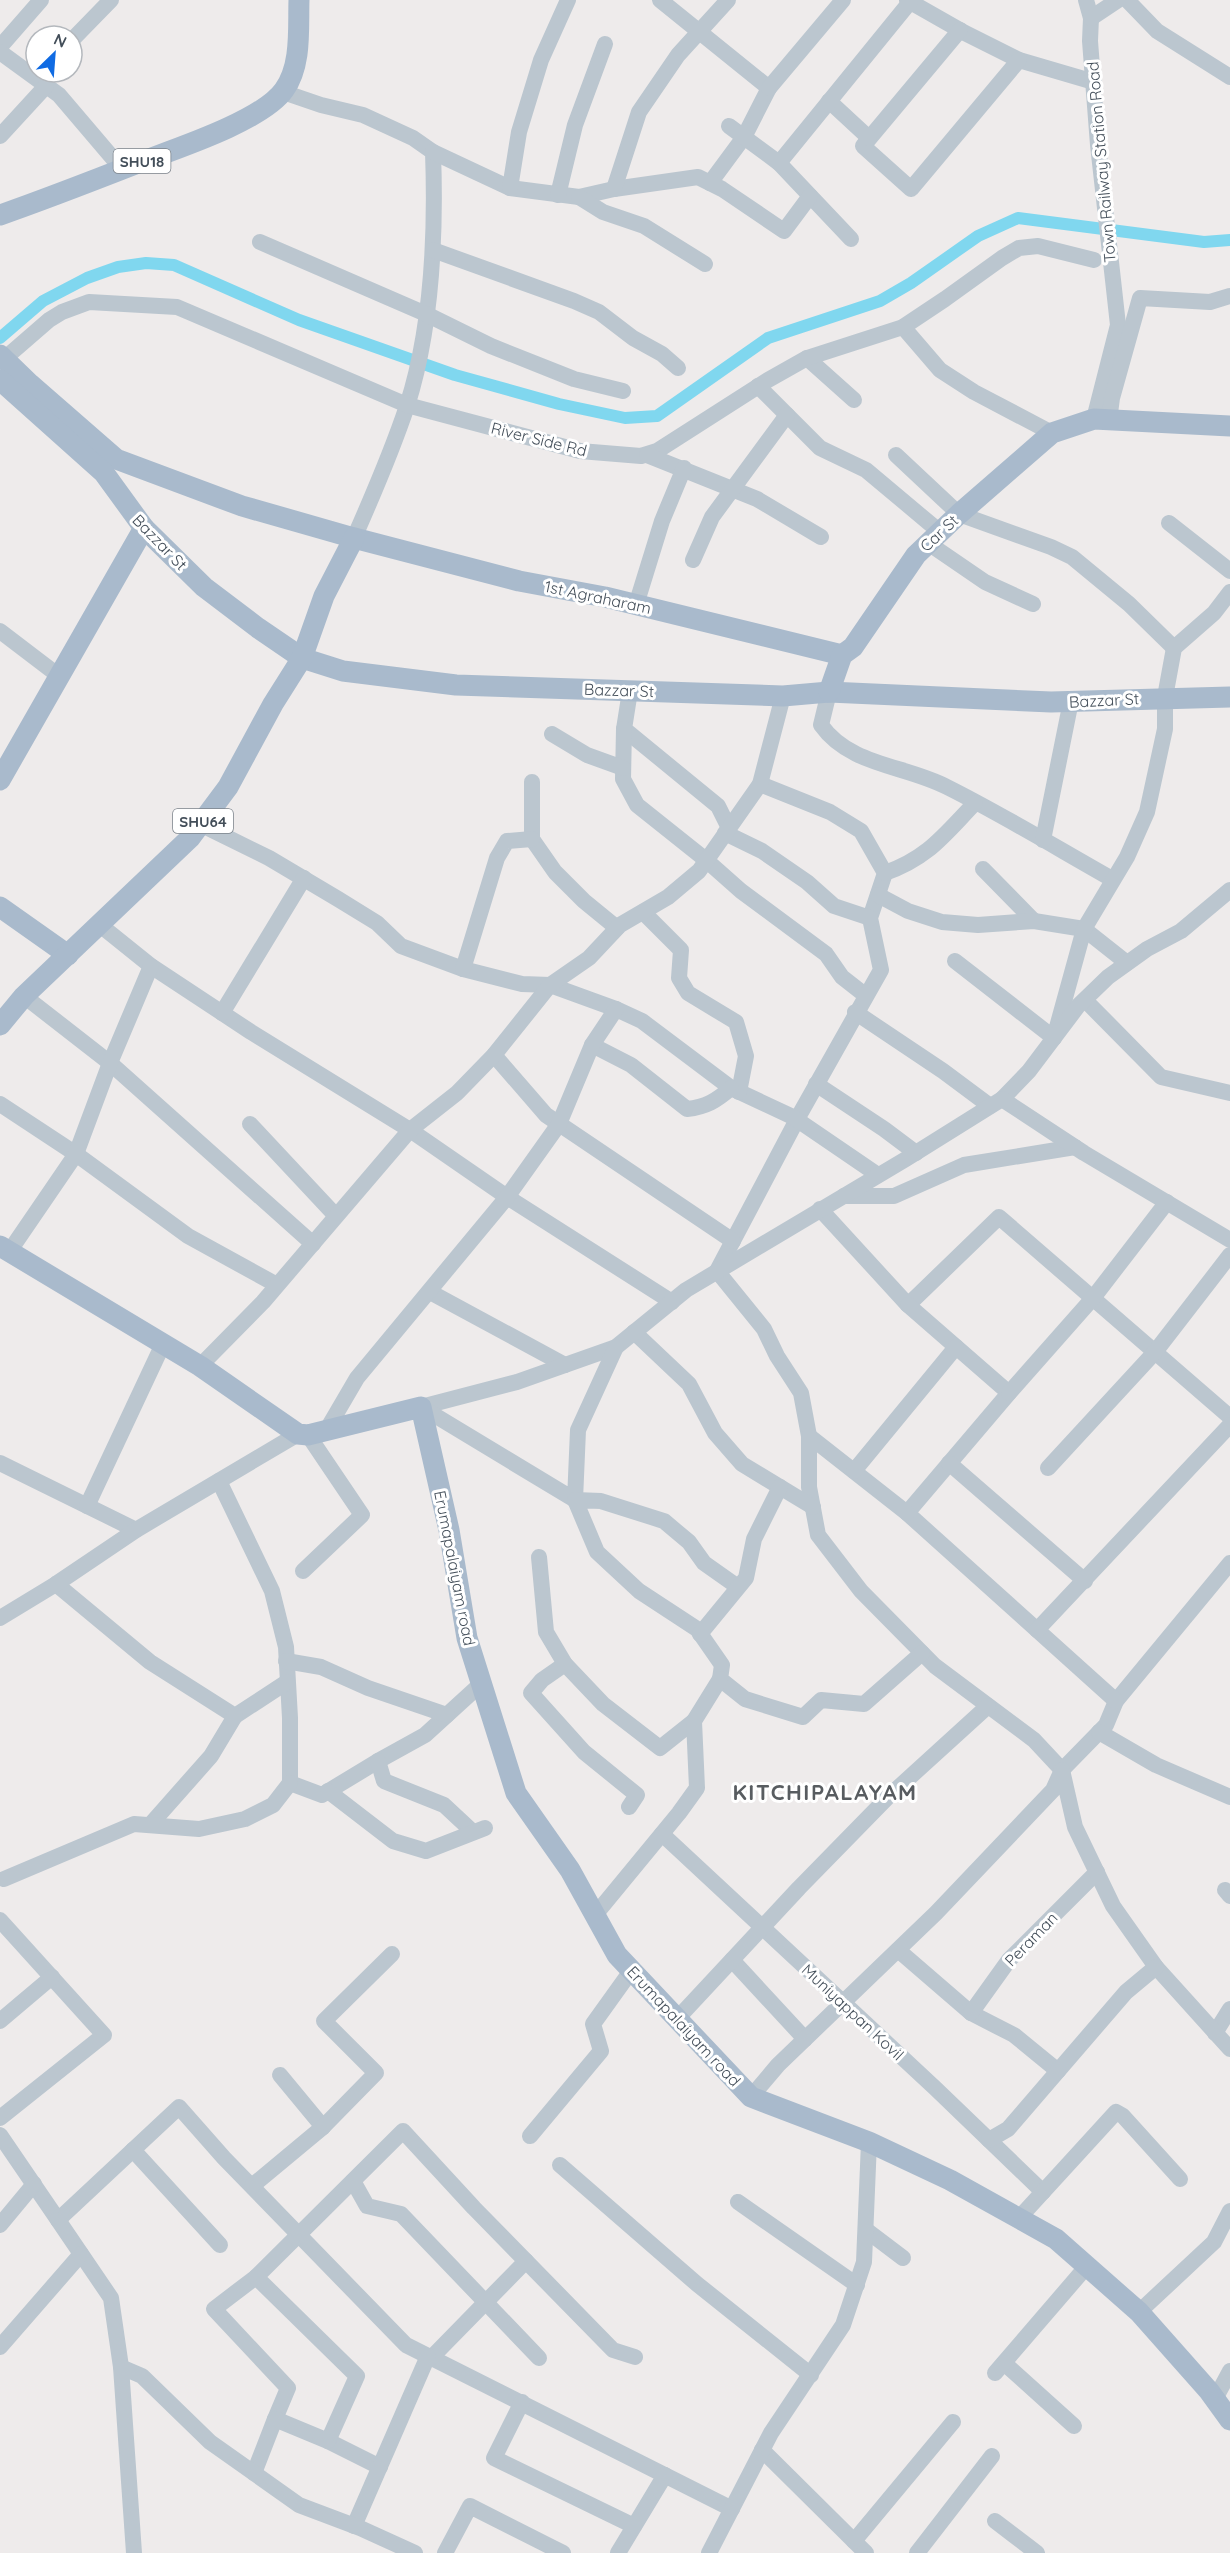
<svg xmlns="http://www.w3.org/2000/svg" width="1230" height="2553" font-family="Quicksand,sans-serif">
	<rect width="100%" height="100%" fill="#eeebeb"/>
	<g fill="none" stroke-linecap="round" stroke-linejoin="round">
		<!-- canal -->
		<polyline stroke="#80d7ef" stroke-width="12" points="0,338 43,301 87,278 118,267 146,263 174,265 299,320 455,375 559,404 625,418 657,416 768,338 880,301 911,283 978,236 1018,218 1204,242 1230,240"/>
		<!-- minor -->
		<g stroke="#bbc6cf" stroke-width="16">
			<polyline points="660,0 769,88 744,137 710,183"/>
			<polyline points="907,0 965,33 1019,60 1094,82"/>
			<polyline points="1086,0 1091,18 1090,41 1098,145 1118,325 1094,419"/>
			<polyline points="1127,0 1157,31 1230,77"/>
			<polyline points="1091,18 1118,0"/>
			<polyline points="960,30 863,146 911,189 1019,60"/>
			<polyline points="72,40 111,0"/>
			<polyline points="0,47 41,0"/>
			<polyline points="0,52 59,95 122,169"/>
			<polyline points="769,88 843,0"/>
			<path d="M 283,92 L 321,105 L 363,115 L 413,138 L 433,152 C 436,234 432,328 407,406 C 392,451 373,495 354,538"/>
			<polyline points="829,101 869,138"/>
			<polyline points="729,126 779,163 851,239"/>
			<polyline points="0,136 46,86"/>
			<polyline points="433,152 510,188 579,197 614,189 698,177 722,189 784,231 810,196"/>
			<polyline points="779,163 910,2"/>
			<polyline points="510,188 519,132 541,60 568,0"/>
			<polyline points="614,189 639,112 678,55 728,0"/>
			<polyline points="558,195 575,125 605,44"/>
			<polyline points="579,197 603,212 644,226 705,264"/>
			<polyline points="260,242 426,314 491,346 574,379 623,391"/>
			<polyline points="433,250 574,301 599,312 633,338 662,354 678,368"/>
			<polyline points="903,327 940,370 974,392 1052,433"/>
			<polyline points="807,358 854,400"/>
			<polyline points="4,359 49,320 62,312 89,302 177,307 407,405 580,451 641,456 657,451 768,380 807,358 903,327 945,299 1002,258 1019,248 1038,246 1094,260"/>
			<polyline points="758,386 820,448 866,470 940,532"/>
			<polyline points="1109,421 1112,398 1140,298 1210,302 1230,296"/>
			<polyline points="647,455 757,499 821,537"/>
			<polyline points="896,455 959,514 1051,547 1072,557 1129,604 1174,648"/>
			<polyline points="1169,523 1230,571"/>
			<polyline points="928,543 985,582 1033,604"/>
			<polyline points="693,560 712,517 787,415"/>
			<polyline points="636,605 662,521 684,468"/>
			<polyline points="0,631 59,676"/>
			<polyline points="630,691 624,729 718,806 729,828"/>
			<path d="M 829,692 L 821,725 C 850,766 905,765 947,787 C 1003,815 1057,848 1112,879"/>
			<polyline points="624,729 623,779 637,805 706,860 741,891 826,954 842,977 865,995"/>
			<polyline points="552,734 587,755 623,768"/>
			<polyline points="532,782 532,839 555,872 584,901 617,928"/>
			<polyline points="760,784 830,812 861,831 885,873 870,918 881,970 801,1112 717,1271 764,1329 777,1356 801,1393 809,1436 809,1487 818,1535 861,1591 935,1666 1034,1740 1062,1770 1106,1725 1116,1701 1230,1563"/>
			<polyline points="200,824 269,858 338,899 377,923 401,946 463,969 522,984 550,985 616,1009 642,1021 731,1088 793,1117 878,1175"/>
			<polyline points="725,833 762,851 807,882 834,906 870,918"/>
			<polyline points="1043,840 1071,701"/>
			<polyline points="983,869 1034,921"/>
			<path d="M 885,873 C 928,858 944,835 975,803"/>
			<polyline points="878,895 908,911 942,922 978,925 1034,921 1084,929 1127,963"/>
			<polyline points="643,912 681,950 679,978 688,993 736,1022 746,1056 739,1092"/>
			<polyline points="100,925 151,966 251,1032 410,1130 507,1197 672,1302"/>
			<polyline points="955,961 1054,1038 1084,929 1127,857 1147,812 1165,729 1165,697 1174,648 1214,613 1230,592"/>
			<polyline points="463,969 497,858 507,841 532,839"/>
			<polyline points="24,996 110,1063 313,1244"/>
			<polyline points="1085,1000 1161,1077 1230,1093"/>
			<polyline points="855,1012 943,1071 990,1106"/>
			<polyline points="222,1013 304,878"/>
			<path d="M 592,1045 L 631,1065 L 687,1109 C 706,1107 716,1101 731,1088"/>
			<polyline points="494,1055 546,1115 733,1241"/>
			<polyline points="816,1084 884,1129 916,1153"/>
			<polyline points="1002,1099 1029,1071 1078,1006 1108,977 1147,949 1181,931 1230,890"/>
			<polyline points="0,1104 76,1154 188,1236 277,1285"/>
			<polyline points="250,1124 336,1216"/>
			<polyline points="844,1196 894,1196 964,1165 1075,1147"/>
			<polyline points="820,1209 908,1305 999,1217 1230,1417"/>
			<polyline points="9,1252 76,1154 110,1063 151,966"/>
			<polyline points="430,1292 565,1365"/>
			<polyline points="908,1305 1009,1393 907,1513 1116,1701"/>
			<polyline points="634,1332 689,1384 715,1433 742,1464 813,1507"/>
			<polyline points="200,1366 263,1302 410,1130 457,1093 494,1055 550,985 589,958 620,925 668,897 699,871 760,784 783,696"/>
			<polyline points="1009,1393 1093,1298 1167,1202"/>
			<polyline points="421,1407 517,1382 616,1347 686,1290 906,1159 1002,1099 1084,1153 1230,1240"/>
			<polyline points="421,1407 575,1500 578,1430 616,1347"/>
			<polyline points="326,1431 357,1378 507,1197 559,1124 592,1045 616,1009"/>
			<polyline points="809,1436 907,1513"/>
			<polyline points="0,1463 136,1530"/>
			<polyline points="949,1463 1085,1581"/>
			<polyline points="1048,1468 1155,1352 1230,1255"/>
			<polyline points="854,1471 956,1347"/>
			<polyline points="219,1481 272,1591 286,1647 290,1718 290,1783 322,1795 378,1761 425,1735 482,1683"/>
			<polyline points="87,1506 163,1344"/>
			<polyline points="539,1557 546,1632 565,1664 603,1704 660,1748 694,1721"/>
			<polyline points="303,1571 362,1515 308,1435"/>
			<polyline points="56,1584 150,1662 235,1716 287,1682"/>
			<polyline points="738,1587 704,1563 689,1542 664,1521 601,1501 575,1500 597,1552 639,1591 697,1629 722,1665 720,1679 745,1699 803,1717 821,1700 864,1704 922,1653"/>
			<polyline points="0,1618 56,1584 136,1530 298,1434"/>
			<polyline points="1037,1630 1230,1425"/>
			<polyline points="700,1634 746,1578 754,1539 780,1487"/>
			<polyline points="286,1661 321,1667 368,1688 447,1715"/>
			<polyline points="565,1664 542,1680 531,1693 584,1752 637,1795 629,1807"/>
			<polyline points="1099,1732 1156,1765 1230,1797"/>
			<polyline points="378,1761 384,1781 444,1805 473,1832"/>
			<polyline points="328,1791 393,1841 426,1851 485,1828"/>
			<polyline points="150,1825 211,1756 235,1716"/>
			<polyline points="662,1834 935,2088 1043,2192"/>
			<polyline points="4,1879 134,1824 199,1829 245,1819 273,1805 290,1783"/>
			<polyline points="1225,1890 1230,1896"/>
			<polyline points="595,1915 679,1813 697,1788 694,1721 720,1679"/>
			<polyline points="0,1920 104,2035 0,2118"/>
			<polyline points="898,1950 971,2013 1014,2035 1058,2071"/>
			<polyline points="732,1960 805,2039"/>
			<polyline points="971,2013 1009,1960 1097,1872"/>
			<polyline points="676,2020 799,1888 888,1797 988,1706"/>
			<polyline points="0,2021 52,1977"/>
			<polyline points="1215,2033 1230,2009"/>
			<polyline points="280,2075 323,2127"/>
			<polyline points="751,2097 778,2065 936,1913 1053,1790 1062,1770 1075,1827 1113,1906 1156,1967 1230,2049"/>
			<polyline points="0,2135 58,2220 179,2107 224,2158 406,2345 732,2509"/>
			<polyline points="530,2136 601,2051 593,2024 631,1971"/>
			<polyline points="989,2140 1008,2129 1126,1992 1156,1967"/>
			<polyline points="133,2150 220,2245"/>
			<polyline points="560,2165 697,2284 811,2375"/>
			<polyline points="353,2181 367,2206 401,2214 539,2358"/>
			<polyline points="252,2186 323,2127 376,2073 324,2021 392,1954"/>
			<polyline points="738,2202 857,2285"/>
			<polyline points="1019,2218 1116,2112 1123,2116 1180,2179"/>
			<polyline points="58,2220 111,2298 121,2367"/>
			<polyline points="0,2225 34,2184"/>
			<polyline points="866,2230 903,2258"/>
			<polyline points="256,2277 214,2309 288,2388 275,2419"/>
			<polyline points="1139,2312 1214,2242 1230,2211"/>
			<polyline points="0,2347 81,2254"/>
			<polyline points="432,2357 526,2261"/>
			<polyline points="1004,2363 1074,2426"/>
			<polyline points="995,2373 1087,2266"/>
			<polyline points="1215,2399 1230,2371"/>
			<polyline points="522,2402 494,2458 634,2526"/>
			<polyline points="328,2441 380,2467"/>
			<polyline points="762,2450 866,2553"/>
			<polyline points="254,2473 275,2419 328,2441 357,2376 256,2277 403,2131 474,2208 613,2350 635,2357"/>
			<polyline points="995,2521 1037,2553"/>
			<polyline points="354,2526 428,2356"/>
			<polyline points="854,2541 953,2422"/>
			<polyline points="134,2553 121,2367 142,2376 210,2442 299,2505 360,2528 415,2553"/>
			<polyline points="445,2553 470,2506 563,2553"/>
			<polyline points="618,2553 665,2475"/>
			<polyline points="709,2553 771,2433 843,2325 864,2262 869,2142"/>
			<polyline points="917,2553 992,2456"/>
		</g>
		<!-- major -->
		<g stroke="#a9bacc" stroke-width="21">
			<path d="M 0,215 C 46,199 92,181 138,163 C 175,149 262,121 284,90 C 302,65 298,28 299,0"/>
			<polyline points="0,355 30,384 116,459 242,506 354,538 519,581 605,597 842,655"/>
			<polyline points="0,380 104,473 144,528 204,587 258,628 302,658 343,671 456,685 783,696 829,692 1051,702 1230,697"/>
			<polyline points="829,692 842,655 853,647 916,555 959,514 1052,433 1094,419 1230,426"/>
			<polyline points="0,780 144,528"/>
			<polyline points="0,907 68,955"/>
			<polyline points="0,1025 24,996 190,838 228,787 273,704 302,658 324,596 354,538"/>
			<polyline points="0,1246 200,1366 298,1434 308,1435 421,1407 449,1530 467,1638 516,1793 570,1870 617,1955 751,2097 869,2142 950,2180 1056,2239 1139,2312 1209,2391 1230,2420"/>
		</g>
	</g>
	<g text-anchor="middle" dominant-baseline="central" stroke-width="6" stroke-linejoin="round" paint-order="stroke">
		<!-- shield labels -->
		<g fill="#fff" stroke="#7b838b" stroke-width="1.5">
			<rect x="113.5" y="149" width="57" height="24" rx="4.5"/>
			<rect x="173" y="809" width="60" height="24" rx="4.5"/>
		</g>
		<g font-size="15" font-weight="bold" fill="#434e59">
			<text x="142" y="161">SHU18</text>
			<text x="203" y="821">SHU64</text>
		</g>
		<!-- street labels -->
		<g font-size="16" fill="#434e59" stroke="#fff">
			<text transform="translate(1101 162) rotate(-95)">Town Railway Station Road</text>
			<text transform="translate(539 439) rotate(14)">River Side Rd</text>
			<text transform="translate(939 533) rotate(-43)">Car St</text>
			<text transform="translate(160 542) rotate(46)">Bazzar St</text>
			<text transform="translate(598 597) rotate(12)">1st Agraharam</text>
			<text transform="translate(619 690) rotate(2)">Bazzar St</text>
			<text transform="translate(1104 700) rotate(-3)">Bazzar St</text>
			<text transform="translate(455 1568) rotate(79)">Erumapalaiyam road</text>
			<text transform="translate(1031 1939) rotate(-46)">Peraman</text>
			<text transform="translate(853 2012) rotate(43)">Muniyappan Kovil</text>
			<text transform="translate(684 2026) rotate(47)">Erumapalaiyam road</text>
		</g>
		<!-- district labels -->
		<g font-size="22" font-weight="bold" letter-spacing="1.5" fill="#585c60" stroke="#fff">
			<text x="825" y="1792">KITCHIPALAYAM</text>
		</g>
	</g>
	<!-- north arrow -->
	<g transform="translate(54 54) rotate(25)"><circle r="28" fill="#ffffff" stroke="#b4b8bd" stroke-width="1.5"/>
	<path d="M0-4.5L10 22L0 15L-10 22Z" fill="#106be3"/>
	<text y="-9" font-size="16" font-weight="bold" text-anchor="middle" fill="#434e59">N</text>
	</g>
</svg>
